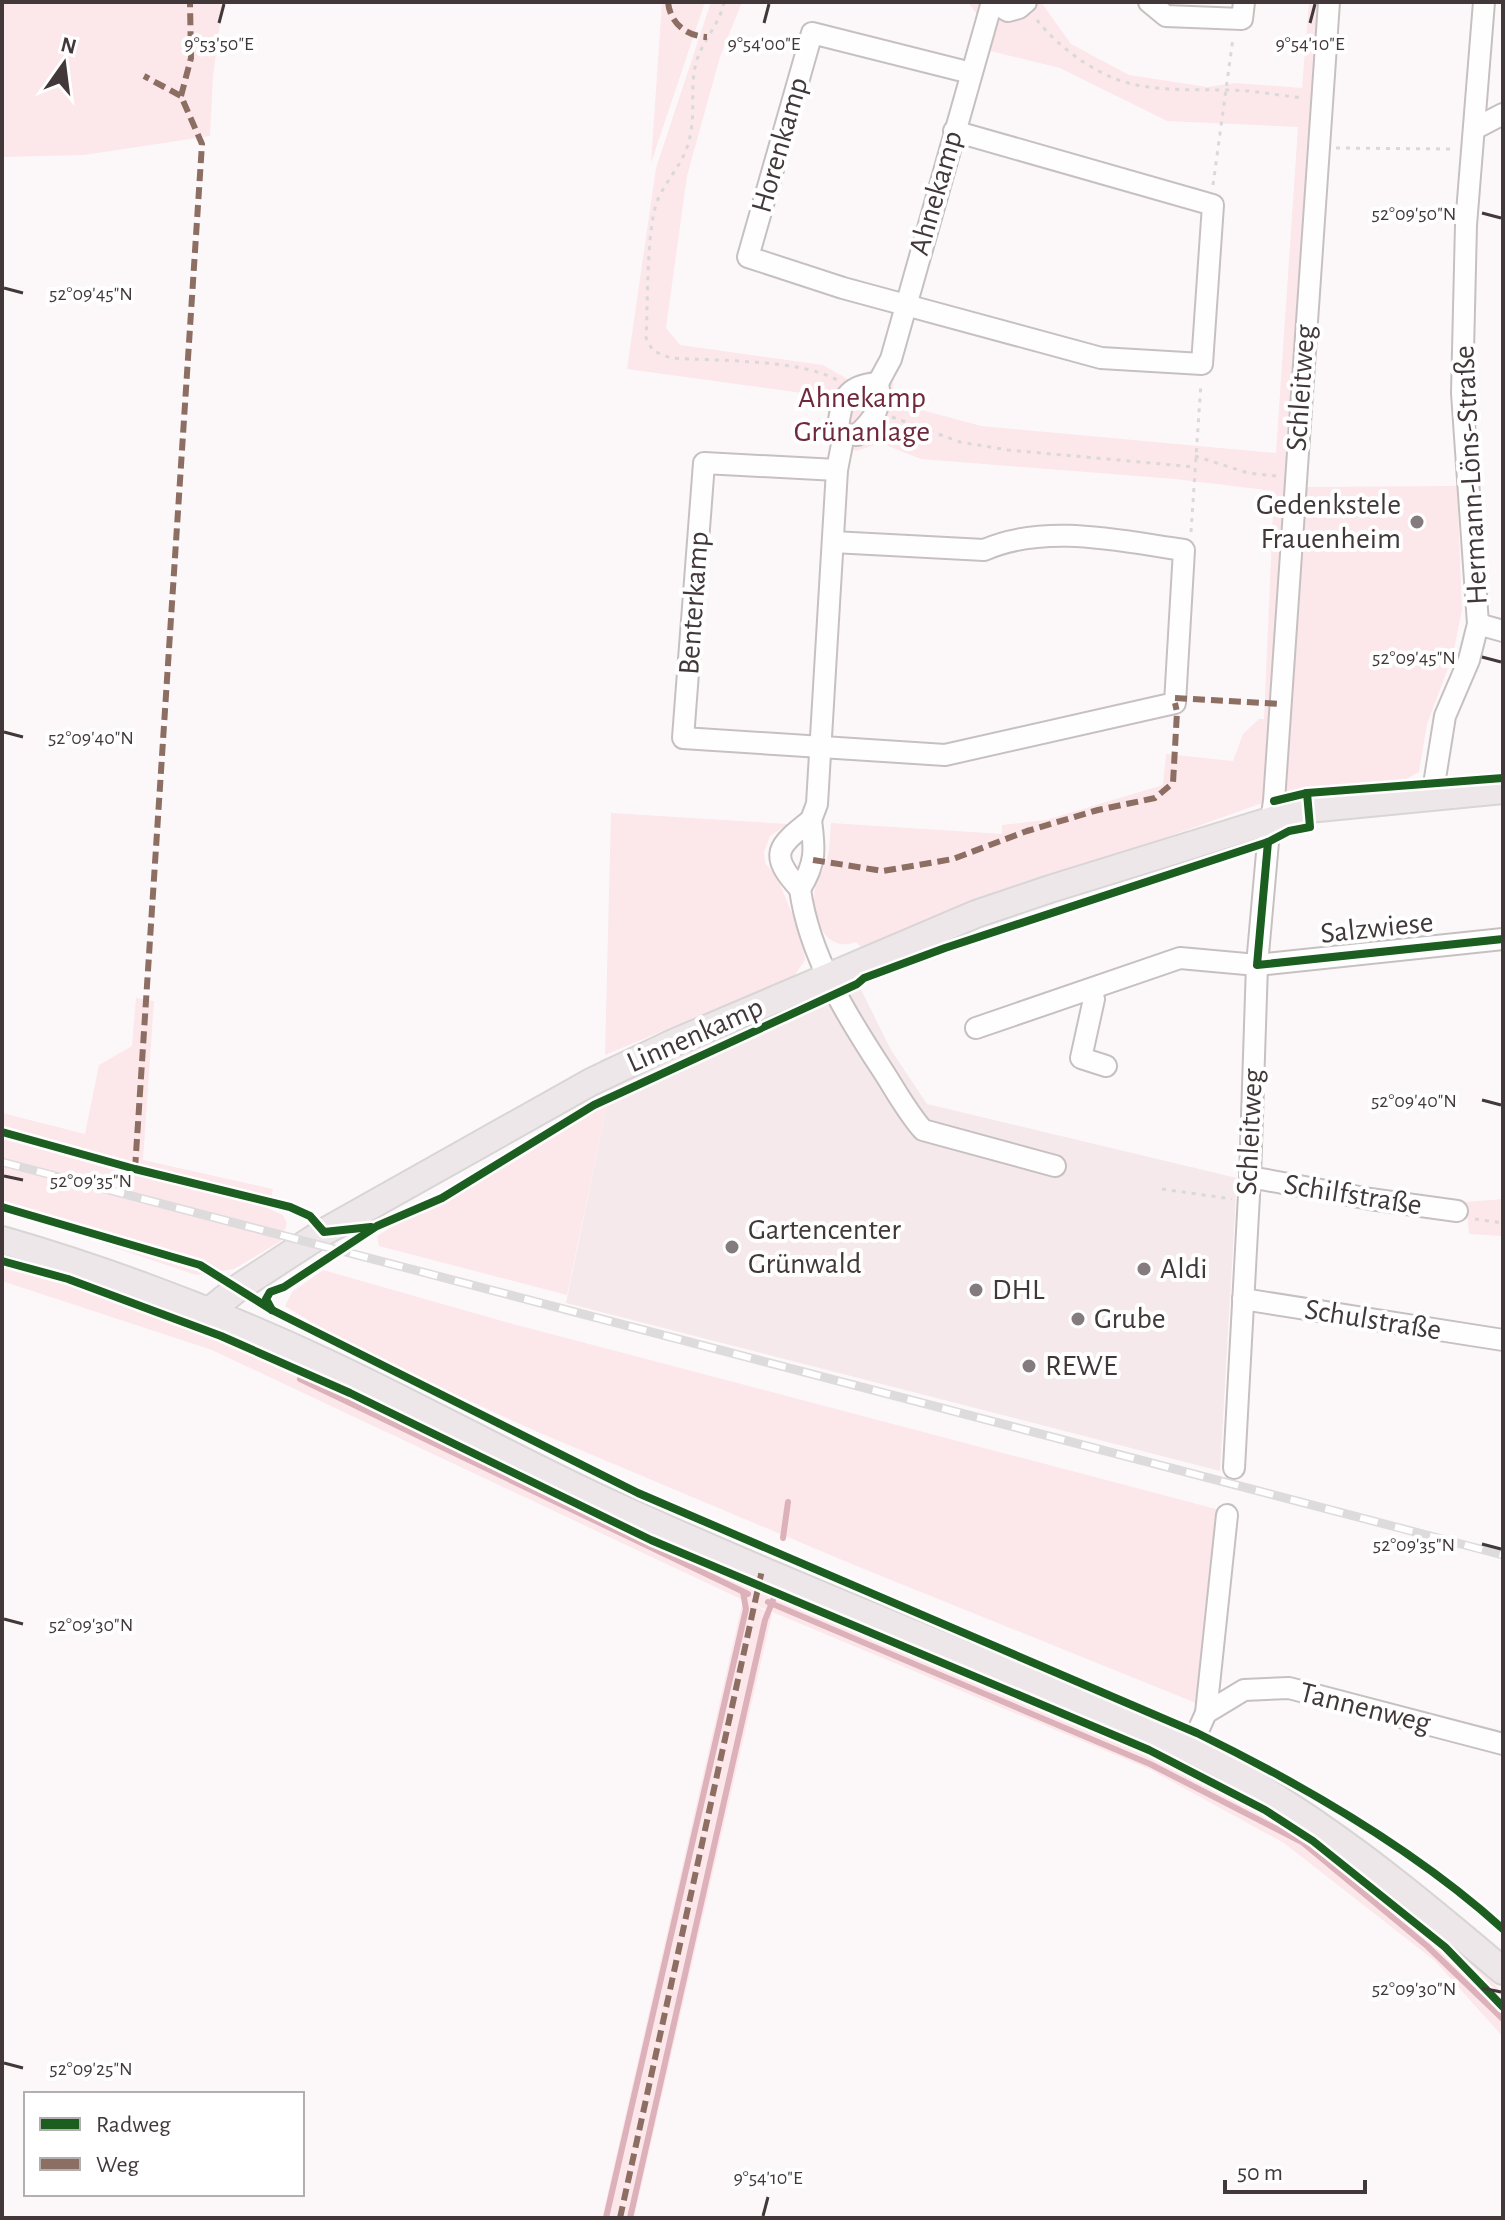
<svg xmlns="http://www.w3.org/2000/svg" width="1505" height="2220" font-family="'Alegreya Sans',sans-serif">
	<rect width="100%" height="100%" fill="#fcf8f9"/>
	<!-- built -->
	<polygon fill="#f6e9eb" points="846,959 891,1050 927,1104 1237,1178 1220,1471 566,1303 610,1090 600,1060 652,1041"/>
	<!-- green -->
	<g fill="#fce7eb">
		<polygon points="2,2 223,2 213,76 210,136 84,155 2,157"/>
		<polygon points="662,2 705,2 651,163"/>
		<path d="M 711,2 L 742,2 L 720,57 L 687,176 L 666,328 L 680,345 L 823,365 L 849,380 L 871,370 L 893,383 L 892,402 L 981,426 L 1276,453 L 1298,127 L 1167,121 L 1060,68 L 986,50 L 978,16 L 968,2 L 1041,2 L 1071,44 L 1129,75 L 1207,87 L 1235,83 L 1302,88 L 1309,2 L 1337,2 L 1302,487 L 1457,486 L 1462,610 L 1453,655 L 1427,724 L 1419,772 L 1404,780 L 1387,785 L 1287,794 L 861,947 L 856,942 C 827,953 813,922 814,896 C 814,882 825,869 828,855 C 830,844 830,833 831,823 L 1002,834 L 1002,825 L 1046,820 L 1163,785 L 1166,754 L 1233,761 L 1243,734 L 1259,719 L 1264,719 L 1274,491 L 1175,479 L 921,459 L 881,443 L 856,451 L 829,438 L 832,406 L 810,394 L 627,369 L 656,168 Z"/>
		<polygon points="611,813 788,824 770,836 764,852 765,863 777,877 803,940 805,960 794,976 605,1055"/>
		<polygon points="136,998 154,1001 143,1160 273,1189 269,1209 283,1215 287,1223 281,1241 234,1269 196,1275 54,1227 2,1213 2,1113 85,1134 99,1065 132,1046"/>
		<polygon points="610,1090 567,1295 379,1246 377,1236"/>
		<polygon points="1503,1199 1503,1236 1469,1234 1466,1202"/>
		<polygon points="2,1256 71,1275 217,1327 1140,1737 1270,1804 1380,1883 1472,1962 1503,1993 1503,2037 1435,1961 1284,1843 1149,1769 748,1602 772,1614 634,2218 602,2218 743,1600 212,1350 2,1281"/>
		<polygon points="323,1270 513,1324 1216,1509 1196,1703 854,1565 540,1433 355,1349 285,1306 292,1292"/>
	</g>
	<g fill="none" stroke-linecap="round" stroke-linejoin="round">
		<!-- stream -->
		<g stroke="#dcb1ba" stroke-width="6">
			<polyline points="300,1379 748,1594"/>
			<polyline points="783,1538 788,1502"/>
			<polyline points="768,1602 1150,1764 1302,1842 1427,1946 1503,2019"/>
			<polyline points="606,2218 746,1609 743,1592"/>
			<polyline points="630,2218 765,1620 773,1600"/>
		</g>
		<defs>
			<g id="minor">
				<polyline points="992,2 1008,11 1019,8 1026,2"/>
				<polyline points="1149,2 1166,16 1242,19 1244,2"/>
				<polyline points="1474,129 1503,114"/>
				<polyline points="954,131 1213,205 1202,364 1101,358 843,288 748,257 812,33 971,73"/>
				<polyline points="878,383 891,359 992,2"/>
				<path d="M 878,383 C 883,407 874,419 857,435 L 844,434 L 838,428 C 841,400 846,385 878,383 Z"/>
				<path d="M 833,542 L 984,550 C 1046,523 1120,541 1184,550 L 1175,703 L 945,755 L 683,738 L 704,463 L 837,470"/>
				<polyline points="1478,624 1503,631"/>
				<polyline points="1432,797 1445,716 1469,660 1478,624 1462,393 1466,225 1484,2"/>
				<polyline points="811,820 817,804 837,470 844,434"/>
				<path d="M 811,820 C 815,850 816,863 800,889 C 768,854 777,847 811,820 Z"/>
				<path d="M 800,889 C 809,956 848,1018 885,1074 C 897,1093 908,1113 923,1130 L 1055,1166"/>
				<polyline points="1091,989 1094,999 1081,1058 1106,1066"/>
				<polyline points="976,1028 1180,958 1257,965 1503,939"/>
				<polyline points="1250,1177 1370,1199 1457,1211"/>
				<polyline points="1243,1299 1503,1340"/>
				<polyline points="1234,1468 1250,1177 1257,965 1268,842 1274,801 1329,2"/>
				<polyline points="1206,1713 1227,1515"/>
				<polyline points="1197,1733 1206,1713 1244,1690 1289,1688 1503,1744"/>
			</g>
			<g id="major">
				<path d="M 2,1240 C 113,1272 220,1313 325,1362 C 419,1406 510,1457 605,1501 C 740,1563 878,1619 1016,1676 C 1078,1702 1142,1725 1202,1755 C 1313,1812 1409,1891 1503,1971"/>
				<polyline points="208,1312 238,1288 324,1232 591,1082 673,1043 976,914 1050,889 1308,809 1503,790"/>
			</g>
		</defs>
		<!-- minor casing -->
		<use href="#minor" stroke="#c7c0c1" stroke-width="24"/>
		<!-- major casing -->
		<use href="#major" stroke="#d8d5d5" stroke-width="30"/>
		<!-- path -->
		<g stroke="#dad9d9" stroke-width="3" stroke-dasharray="4 6" stroke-linecap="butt">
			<path d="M 724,2 C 720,24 702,41 696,63 C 690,86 695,108 691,131 C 687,160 670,174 659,197 C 646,222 648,307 646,338 L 653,351 L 671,358 C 716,361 800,359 837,380"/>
			<path d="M 1037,20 C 1058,47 1097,76 1132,84 C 1170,93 1210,88 1248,91 C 1267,93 1285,96 1303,98"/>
			<polyline points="1336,148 1453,149"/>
			<polyline points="1213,185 1233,38"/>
			<polyline points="892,417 960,442 1008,450 1195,467"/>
			<polyline points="1195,456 1248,473 1276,476"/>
			<polyline points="1191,532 1201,383"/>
			<polyline points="1162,1189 1232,1199"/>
			<polyline points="1475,1219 1503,1223"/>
		</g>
		<!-- minor -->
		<use href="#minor" stroke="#fffefe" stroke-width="20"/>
		<!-- major -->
		<use href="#major" stroke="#eee7e9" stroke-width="26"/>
		<defs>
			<polyline id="rail" points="2,1162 1503,1555"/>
		</defs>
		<!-- rail casing -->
		<use href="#rail" stroke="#dddbdb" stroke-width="9"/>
		<!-- rail -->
		<use href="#rail" stroke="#fff" stroke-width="6" stroke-dasharray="18" stroke-linecap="butt"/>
		<!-- quiet -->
		<g stroke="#8d6e63" stroke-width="6" stroke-dasharray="12 6" stroke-linecap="butt">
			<path d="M 668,2 C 670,23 686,36 707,37"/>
			<polyline points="181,96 191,58 190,2"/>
			<polyline points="1175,698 1281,704"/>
			<polyline points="813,860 883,871 953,859 1027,831 1098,810 1155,798 1173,783 1177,712 1175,703"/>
			<polyline points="135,1169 202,144 181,96 144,76"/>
			<polyline points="620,2218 762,1570"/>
		</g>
		<defs>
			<g id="cycleway">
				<polyline points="1274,801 1307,793 1503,778"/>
				<polyline points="1268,842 1257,965 1503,939"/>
				<polyline points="2,1132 135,1169 290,1207 310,1216 324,1232 371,1227"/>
				<path d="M 2,1207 L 200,1265 L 272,1310 L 638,1493 L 1197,1733 C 1301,1784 1417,1851 1503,1929"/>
				<polyline points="2,1261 68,1279 221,1336 350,1393 651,1540 1149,1750 1265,1810 1313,1841 1445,1947 1503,2007"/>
				<polyline points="272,1310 266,1299 270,1292 284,1287 377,1226 442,1198 594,1105 857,984 864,978 945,948 1268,842 1289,831 1310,827 1307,793"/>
			</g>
		</defs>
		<!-- cycleway casing -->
		<use href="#cycleway" stroke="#fff" stroke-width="13"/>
		<!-- cycleway -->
		<use href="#cycleway" stroke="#1b5e20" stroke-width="8"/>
	</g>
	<!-- ticks -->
	<path fill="none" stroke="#42383a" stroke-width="3" d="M 219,23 L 224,4M 764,23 L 769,4M 1310,23 L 1315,4M 1482,213 L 1501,218M 4,288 L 23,293M 1482,657 L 1501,662M 4,732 L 23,737M 1482,1100 L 1501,1105M 4,1176 L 23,1180M 1482,1544 L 1501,1549M 4,1619 L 23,1624M 1482,1988 L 1501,1992M 4,2063 L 23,2068M 763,2216 L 768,2197"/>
	<!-- markers -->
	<g fill="#837b7d" stroke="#fff" stroke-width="3">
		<circle cx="1417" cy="522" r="8"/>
		<circle cx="732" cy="1247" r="8"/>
		<circle cx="1144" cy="1269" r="8"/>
		<circle cx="976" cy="1290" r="8"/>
		<circle cx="1078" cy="1319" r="8"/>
		<circle cx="1029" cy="1366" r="8"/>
	</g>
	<g text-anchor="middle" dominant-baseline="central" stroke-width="8" stroke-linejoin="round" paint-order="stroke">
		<!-- street labels -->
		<g font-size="30" fill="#42383a" stroke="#fff">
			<text transform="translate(780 145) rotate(-74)">Horenkamp</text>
			<text transform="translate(936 193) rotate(-74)">Ahnekamp</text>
			<text transform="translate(1301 388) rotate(-86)">Schleitweg</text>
			<text transform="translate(1471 475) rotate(-93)">Hermann-Löns-Straße</text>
			<text transform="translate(694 603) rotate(-86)">Benterkamp</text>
			<text transform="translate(1377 928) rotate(-6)">Salzwiese</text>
			<text transform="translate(695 1035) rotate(-24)">Linnenkamp</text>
			<text transform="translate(1250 1132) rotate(-87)">Schleitweg</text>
			<text transform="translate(1353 1195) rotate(9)">Schilfstraße</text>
			<text transform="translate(1373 1320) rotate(9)">Schulstraße</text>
			<text transform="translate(1365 1708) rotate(14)">Tannenweg</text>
		</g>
		<!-- park labels -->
		<g font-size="30" fill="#70283c" stroke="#fff">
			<text x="862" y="398">Ahnekamp<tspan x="862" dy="34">Grünanlage</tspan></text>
		</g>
		<!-- poi labels -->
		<g font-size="30" fill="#42383a" stroke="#fff" text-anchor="start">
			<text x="1401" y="505" text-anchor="end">Gedenkstele<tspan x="1401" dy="34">Frauenheim</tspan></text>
			<text x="748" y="1230">Gartencenter<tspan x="748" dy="34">Grünwald</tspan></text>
			<text x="1160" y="1269">Aldi</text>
			<text x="992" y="1290">DHL</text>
			<text x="1094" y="1319">Grube</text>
			<text x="1045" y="1366">REWE</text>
		</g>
	</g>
	<g font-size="20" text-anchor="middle" fill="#42383a" stroke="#fff" stroke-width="8" stroke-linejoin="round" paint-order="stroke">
		<text x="764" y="50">9°54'00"E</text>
		<text x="1310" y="50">9°54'10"E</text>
		<text x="219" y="50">9°53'50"E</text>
		<text x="1414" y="220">52°09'50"N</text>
		<text x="91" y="300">52°09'45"N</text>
		<text x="1414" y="664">52°09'45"N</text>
		<text x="91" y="744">52°09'40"N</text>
		<text x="1414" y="1107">52°09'40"N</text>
		<text x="91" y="1187">52°09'35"N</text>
		<text x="1414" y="1551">52°09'35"N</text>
		<text x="91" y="1631">52°09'30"N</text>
		<text x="1414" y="1995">52°09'30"N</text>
		<text x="91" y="2075">52°09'25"N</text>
		<text x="768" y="2184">9°54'10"E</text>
	</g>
	<!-- border -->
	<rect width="1505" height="2220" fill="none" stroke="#42383a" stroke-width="8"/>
	<!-- legend -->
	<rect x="24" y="2092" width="280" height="104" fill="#ffffff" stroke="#b3afb0" stroke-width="2"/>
	<rect x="40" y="2118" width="40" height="12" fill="#1b5e20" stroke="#b3afb0" stroke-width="2"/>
	<text x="96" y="2132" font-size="24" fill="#42383a">Radweg</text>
	<rect x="40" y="2158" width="40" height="12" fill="#8d6e63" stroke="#b3afb0" stroke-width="2"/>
	<text x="96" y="2172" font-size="24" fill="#42383a">Weg</text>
	<!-- north arrow -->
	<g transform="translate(64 64) rotate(14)" stroke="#ffffff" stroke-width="6" paint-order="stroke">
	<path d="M0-6L14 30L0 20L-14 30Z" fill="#42383a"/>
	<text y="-12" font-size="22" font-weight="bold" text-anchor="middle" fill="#42383a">N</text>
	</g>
	<!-- scale -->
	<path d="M1225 2180v12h140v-12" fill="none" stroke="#42383a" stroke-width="4"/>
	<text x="1237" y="2180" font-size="24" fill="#42383a" stroke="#ffffff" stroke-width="6" paint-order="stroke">50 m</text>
</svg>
